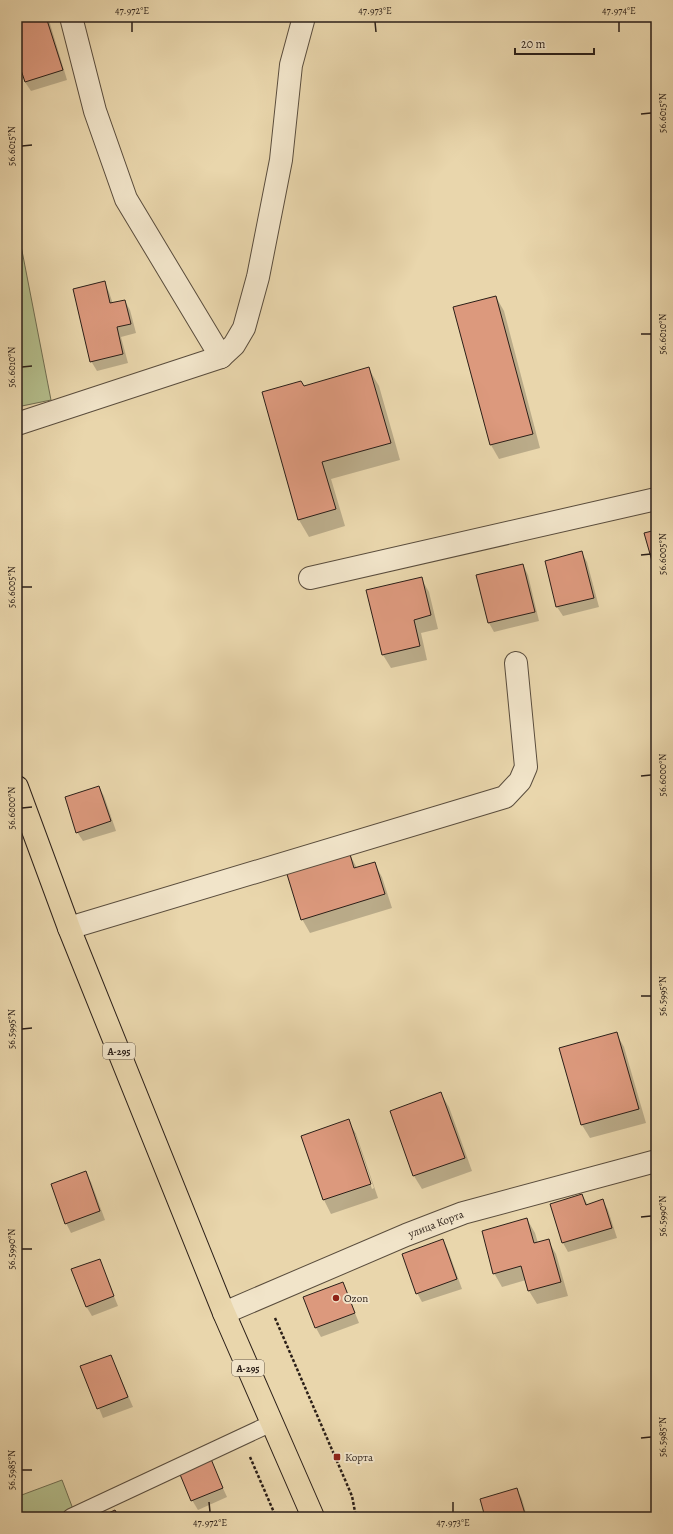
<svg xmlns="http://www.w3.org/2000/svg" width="673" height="1534" font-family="Alegreya,serif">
	<rect width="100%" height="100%" fill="#e9d6ac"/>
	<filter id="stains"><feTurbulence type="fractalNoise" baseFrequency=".005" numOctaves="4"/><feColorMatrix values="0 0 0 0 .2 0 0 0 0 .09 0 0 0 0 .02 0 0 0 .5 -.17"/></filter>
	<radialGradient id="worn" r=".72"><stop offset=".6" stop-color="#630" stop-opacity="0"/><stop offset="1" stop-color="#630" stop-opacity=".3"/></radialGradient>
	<!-- green -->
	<g fill="#b4be8c" stroke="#706e52">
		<polygon points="17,225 51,400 17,407"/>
		<polygon points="62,1480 76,1517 17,1517 17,1491 19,1496"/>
	</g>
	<!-- shadow -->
	<g fill="#0003" fill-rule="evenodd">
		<polygon points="17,17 48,17 67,80 31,91 25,82 17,54"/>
		<polygon points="104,282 109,292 113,304 125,301 130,310 136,333 121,337 128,363 97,371 91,361"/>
		<polygon points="496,297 504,311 540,448 499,459 491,445 455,308"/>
		<polygon points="369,369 379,386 400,460 331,479 345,526 309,537 299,520 303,387"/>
		<polygon points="582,553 587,562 599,607 563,616 557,607"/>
		<polygon points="523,565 528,575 539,621 494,632 489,623 477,576"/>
		<polygon points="421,578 429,592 438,629 421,633 427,660 391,668 383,655"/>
		<polygon points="99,787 104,796 116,831 83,841 77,832"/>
		<polygon points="349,853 357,868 374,863 382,877 392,908 310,933 302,919"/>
		<polygon points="616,1033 624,1047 646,1123 590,1138 582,1125 560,1049"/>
		<polygon points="441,1094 449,1107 472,1171 422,1189 414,1176 391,1112"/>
		<path d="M 348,1120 L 356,1134 L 378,1198 L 331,1214 L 324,1200 L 302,1137 ZM 353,1134 L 355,1134 L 374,1188 L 372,1189 Z"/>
		<polygon points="86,1173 91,1182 105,1220 71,1233 66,1223"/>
		<polygon points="582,1195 588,1205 603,1201 608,1210 617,1238 568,1252 563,1243"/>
		<polygon points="527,1219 535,1233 538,1243 548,1240 556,1254 568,1296 537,1304 529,1291 526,1280 502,1287 494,1273"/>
		<polygon points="443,1240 448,1250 462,1289 422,1302 417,1293"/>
		<polygon points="99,1260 118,1306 92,1316 86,1306"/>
		<polygon points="343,1283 359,1323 321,1337 316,1328"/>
		<polygon points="111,1356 133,1407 103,1418 82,1367"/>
		<polygon points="210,1460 227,1497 198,1510 192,1500"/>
		<polygon points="517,1489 522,1499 527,1517 486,1517"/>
	</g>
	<!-- building -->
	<g fill="#dc997d" stroke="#2b1f18">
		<polygon points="17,17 46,17 63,70 25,82 17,58"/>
		<polygon points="105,281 110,303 125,300 131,324 117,327 123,354 90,362 73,289"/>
		<polygon points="496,296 533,434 490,445 453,307"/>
		<polygon points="369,367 391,443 322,462 336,509 298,520 262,392 301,381 304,386"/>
		<polygon points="656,530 656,575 644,533"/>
		<polygon points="582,551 594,598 556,607 545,561"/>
		<polygon points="523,564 535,612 488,623 476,575"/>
		<polygon points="422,577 431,615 414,620 420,646 382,655 366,590"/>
		<polygon points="99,786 111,821 76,833 65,797"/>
		<polygon points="349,851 354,868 375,862 385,894 301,920 286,871"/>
		<polygon points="617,1032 639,1109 581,1125 559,1048"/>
		<polygon points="441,1092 465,1158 413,1176 390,1111"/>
		<polygon points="349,1119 371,1184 323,1200 301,1136"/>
		<polygon points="86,1171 100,1211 65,1224 51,1184"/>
		<polygon points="582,1194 586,1205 603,1199 612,1228 562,1243 550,1204"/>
		<polygon points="527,1218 534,1243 549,1239 561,1282 528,1291 521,1266 493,1274 482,1231"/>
		<polygon points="443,1239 457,1279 416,1294 402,1254"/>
		<polygon points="100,1259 114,1296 86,1307 71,1269"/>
		<polygon points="343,1282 355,1313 315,1328 303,1297"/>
		<polygon points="111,1355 128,1397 97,1409 80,1366"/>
		<polygon points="211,1459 223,1488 191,1501 179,1472"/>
		<polygon points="517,1488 526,1517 485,1517 480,1499"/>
		<polygon points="115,1510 119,1517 100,1517"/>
	</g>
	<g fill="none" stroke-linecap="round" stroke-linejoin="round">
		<defs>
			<polyline id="lane" points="71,1517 272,1423"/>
			<g id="street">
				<polyline points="71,17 95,111 126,199 221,357"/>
				<polyline points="17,424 221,357 234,345 244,328 258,277 281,160 291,65 304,17"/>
				<polyline points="310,578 656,499"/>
				<polyline points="69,928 505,797 520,781 526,767 516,663"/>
				<polyline points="224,1313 406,1235 463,1213 656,1161"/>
			</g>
			<polyline id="primary" points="17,787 69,928 224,1313 313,1517"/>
		</defs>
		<!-- lane casing -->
		<use href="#lane" stroke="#5a4d3d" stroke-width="18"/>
		<!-- street casing -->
		<use href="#street" stroke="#5a4d3d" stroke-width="24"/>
		<!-- primary casing -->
		<use href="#primary" stroke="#2b1f18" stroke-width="24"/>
		<!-- path -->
		<g stroke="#2b1f18" stroke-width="2.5" stroke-dasharray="3 2" stroke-linecap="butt">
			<polyline points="275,1318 352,1496 356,1517"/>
			<polyline points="250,1457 276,1517"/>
		</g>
		<!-- lane -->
		<use href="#lane" stroke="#f1e4c9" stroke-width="16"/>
		<!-- street -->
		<use href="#street" stroke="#f1e4c9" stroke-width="22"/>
		<!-- primary -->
		<use href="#primary" stroke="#e9d6ac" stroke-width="22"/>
	</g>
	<!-- ticks -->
	<path fill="none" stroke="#2b1f18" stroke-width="1.5" d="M 132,22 L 132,32M 375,22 L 376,32M 619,22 L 619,32M 641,114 L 651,113M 22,146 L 32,145M 641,334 L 651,334M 22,367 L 32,366M 641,555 L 651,554M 22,587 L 32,587M 641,776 L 651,775M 22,808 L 32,807M 641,996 L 651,996M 22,1029 L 32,1028M 641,1217 L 651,1216M 22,1249 L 32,1249M 641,1438 L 651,1437M 22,1470 L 32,1470M 209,1502 L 210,1512M 453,1502 L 453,1512"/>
	<!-- markers -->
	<g fill="#8f2418" stroke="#f1e4c9" stroke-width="1.5">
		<circle cx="336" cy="1298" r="4"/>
		<rect x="333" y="1453" width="8" height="8" rx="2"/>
	</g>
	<g text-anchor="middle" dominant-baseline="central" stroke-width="4" stroke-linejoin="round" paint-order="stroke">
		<!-- shield labels -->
		<g fill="#f1e4c9" stroke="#665a4d" stroke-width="1">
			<rect x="103" y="1043" width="32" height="16" rx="3"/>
			<rect x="232" y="1360" width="32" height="16" rx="3"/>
		</g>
		<g font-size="10" font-weight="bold" fill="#2b1f18">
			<text x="119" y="1051">А-295</text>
			<text x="248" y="1368">А-295</text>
		</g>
		<!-- street labels -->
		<g font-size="11" fill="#2b1f18" stroke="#f1e4c9">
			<text transform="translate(436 1224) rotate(-21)">улица Корта</text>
		</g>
		<!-- poi labels -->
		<g font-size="11" fill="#2b1f18" stroke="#f1e4c9" text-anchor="start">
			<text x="344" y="1298">Ozon</text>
			<text x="345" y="1457">Корта</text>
		</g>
	</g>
	<!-- margin -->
	<rect width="673" height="1534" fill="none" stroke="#e9d6ac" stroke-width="44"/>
	<!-- scale -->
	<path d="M515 48v6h79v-6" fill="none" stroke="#2b1f18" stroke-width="2"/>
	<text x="521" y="48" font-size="12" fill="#2b1f18" stroke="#f1e4c9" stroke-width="3" paint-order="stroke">20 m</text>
	<rect x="22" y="22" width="629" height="1490" fill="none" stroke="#2b1f18" stroke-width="1.5"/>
	<g font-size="10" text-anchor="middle" fill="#2b1f18">
		<text x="132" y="14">47.972°E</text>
		<text x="375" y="14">47.973°E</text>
		<text x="619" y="14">47.974°E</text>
		<text transform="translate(662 113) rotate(-90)" y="4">56.6015°N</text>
		<text transform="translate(11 146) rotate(-90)" y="4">56.6015°N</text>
		<text transform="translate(662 334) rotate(-90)" y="4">56.6010°N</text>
		<text transform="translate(11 367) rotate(-90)" y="4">56.6010°N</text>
		<text transform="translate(662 554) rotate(-90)" y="4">56.6005°N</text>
		<text transform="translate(11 587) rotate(-90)" y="4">56.6005°N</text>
		<text transform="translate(662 775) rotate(-90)" y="4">56.6000°N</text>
		<text transform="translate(11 808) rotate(-90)" y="4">56.6000°N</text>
		<text transform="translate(662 996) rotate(-90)" y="4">56.5995°N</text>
		<text transform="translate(11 1029) rotate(-90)" y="4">56.5995°N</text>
		<text transform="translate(662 1216) rotate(-90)" y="4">56.5990°N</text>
		<text transform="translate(11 1249) rotate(-90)" y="4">56.5990°N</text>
		<text transform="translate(662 1437) rotate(-90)" y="4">56.5985°N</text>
		<text transform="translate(11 1470) rotate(-90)" y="4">56.5985°N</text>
		<text x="210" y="1526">47.972°E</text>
		<text x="453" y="1526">47.973°E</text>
	</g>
	<rect width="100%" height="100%" filter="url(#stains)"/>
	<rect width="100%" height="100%" fill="url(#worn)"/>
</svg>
